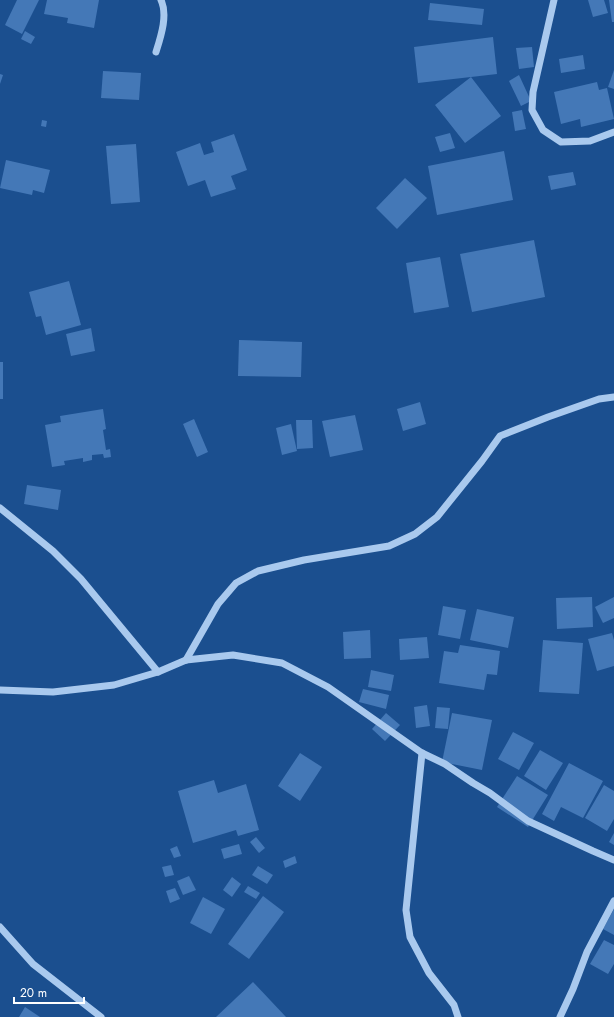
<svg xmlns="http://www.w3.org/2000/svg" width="614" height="1017" font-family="Jost,sans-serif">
	<rect width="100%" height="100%" fill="#1b4f8f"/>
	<!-- building -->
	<g fill="#4478b7">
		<polygon points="17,0 39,0 22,34 5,25"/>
		<polygon points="47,0 99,0 94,28 67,23 68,18 44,14"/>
		<polygon points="588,0 604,0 608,13 593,17"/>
		<polygon points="609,0 614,0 614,22 612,22"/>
		<polygon points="430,3 484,9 482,25 428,20"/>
		<polygon points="25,31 35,37 31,44 21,39"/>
		<polygon points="493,37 497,74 471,77 501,116 465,143 435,105 471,77 418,83 414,47"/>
		<polygon points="532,47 534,67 519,69 516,48"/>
		<polygon points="583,55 585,69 561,73 559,59"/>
		<polygon points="614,70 614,89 608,87"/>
		<polygon points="103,71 141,73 139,100 101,98"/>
		<polygon points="0,74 3,75 0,84"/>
		<polygon points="519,75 531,101 521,106 509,81"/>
		<polygon points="597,82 599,90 607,88 614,119 581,127 580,119 561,124 554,92"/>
		<polygon points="522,110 526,129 515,131 512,112"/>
		<polygon points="42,120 47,121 46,127 41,126"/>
		<polygon points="450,133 455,148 440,152 435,137"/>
		<polygon points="234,134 247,170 231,176 236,189 211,197 205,180 188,186 176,152 200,143 204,155 214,152 211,142"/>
		<polygon points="136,144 140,202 111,204 106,146"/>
		<polygon points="504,151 513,200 437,215 428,166"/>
		<polygon points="6,160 50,170 44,193 33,190 32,195 0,188"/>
		<polygon points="573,172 576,185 551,190 548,176"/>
		<polygon points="405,178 427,198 397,229 376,208"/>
		<polygon points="534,240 545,297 472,312 460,254"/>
		<polygon points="440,257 449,307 414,313 406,263"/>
		<polygon points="69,281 81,325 46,335 41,316 36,317 29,292"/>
		<polygon points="91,328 95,351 71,356 66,334"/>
		<polygon points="239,340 302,342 301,377 238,376"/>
		<rect x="0" y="362" width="3" height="37"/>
		<polygon points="420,402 426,424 403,431 397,409"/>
		<polygon points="103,409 106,429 103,430 106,450 110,449 111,457 104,458 103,454 92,455 92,460 83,462 83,458 64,461 65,465 52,467 45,425 61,422 60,416"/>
		<polygon points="355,415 363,450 330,457 322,421"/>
		<polygon points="194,419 208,452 197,457 183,424"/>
		<polygon points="296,420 312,420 313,448 297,449"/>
		<polygon points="291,424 297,451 282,455 276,428"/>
		<polygon points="27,485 61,490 58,510 24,504"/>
		<polygon points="592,597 593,627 557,629 556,598"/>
		<polygon points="614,597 614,618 603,623 595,607"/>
		<polygon points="443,606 466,610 460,639 438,635"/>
		<polygon points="477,609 514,617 508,648 470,640"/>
		<polygon points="370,630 371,658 344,659 343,632"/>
		<polygon points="612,633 614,640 614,666 597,671 588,639"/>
		<polygon points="427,637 429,658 400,660 399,639"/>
		<polygon points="543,640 583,643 579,694 539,692"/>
		<polygon points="460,645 500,651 497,675 487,674 484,690 439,683 444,651 458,653"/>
		<polygon points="371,670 394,675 391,691 368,687"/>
		<polygon points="363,689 389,695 386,709 359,702"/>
		<polygon points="427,705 430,726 416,728 414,707"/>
		<polygon points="437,707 450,708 448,729 435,728"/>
		<polygon points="386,713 400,725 385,741 372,729"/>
		<polygon points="452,713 492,720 482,770 442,762"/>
		<polygon points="513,732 534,743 519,770 498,759"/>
		<polygon points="540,750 563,763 546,790 524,776"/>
		<polygon points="300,753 322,767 300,801 278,786"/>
		<polygon points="569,763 603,781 583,818 561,807 554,821 542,814"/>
		<polygon points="517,776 548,795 528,827 497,807"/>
		<polygon points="214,780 218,793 246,784 259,830 238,836 236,830 193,843 178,791"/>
		<polygon points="604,785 614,791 614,819 607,831 585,818"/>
		<polygon points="614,833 614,845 609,842"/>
		<polygon points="256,837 265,848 259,853 250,842"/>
		<polygon points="239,844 242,854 224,859 221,849"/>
		<polygon points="177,846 181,856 174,858 170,849"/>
		<polygon points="295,856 297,863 285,868 283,861"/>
		<polygon points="171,865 174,875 165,877 162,867"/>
		<polygon points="258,866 273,875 267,884 252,875"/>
		<polygon points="189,876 196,890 183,895 177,881"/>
		<polygon points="232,877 241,884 232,897 223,890"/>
		<polygon points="248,886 260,893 256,899 244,892"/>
		<polygon points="175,888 180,899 170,903 166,891"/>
		<polygon points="263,896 284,912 249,959 228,944"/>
		<polygon points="203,897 225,909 211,934 190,923"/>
		<polygon points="614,909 614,935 603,929"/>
		<polygon points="604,940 614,945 614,964 608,974 590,964"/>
		<polygon points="253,982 286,1017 216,1017"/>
		<polygon points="25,1007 40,1017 19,1017"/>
	</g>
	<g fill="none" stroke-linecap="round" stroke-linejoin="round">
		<!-- minor -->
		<g stroke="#a9c9ee" stroke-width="7">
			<polyline points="554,0 533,92 532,110 543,130 561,142 590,141 614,132"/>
			<path d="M 156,52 C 161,36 168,15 161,0"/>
			<polyline points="0,508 53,551 81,579 158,672"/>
			<polyline points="186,660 218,604 236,583 258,571 304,560 389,546 415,534 437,517 482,461 500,436 548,417 599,399 614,397"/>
			<polyline points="0,690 53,692 114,685 158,672 186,660 233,655 282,663 328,687 422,753 445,764 473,783 490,793 528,821 593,851 614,860"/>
			<polyline points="422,753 406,910 410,937 429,973 454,1005 458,1017"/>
			<polyline points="0,927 33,964 101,1017"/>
			<polyline points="560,1017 573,989 587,952 614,901"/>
		</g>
	</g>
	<!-- scale -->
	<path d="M14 997v6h70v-6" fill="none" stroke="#ffffff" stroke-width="2"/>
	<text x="20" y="997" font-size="12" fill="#ffffff" stroke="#1b4f8f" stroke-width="3" paint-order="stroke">20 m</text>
</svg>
